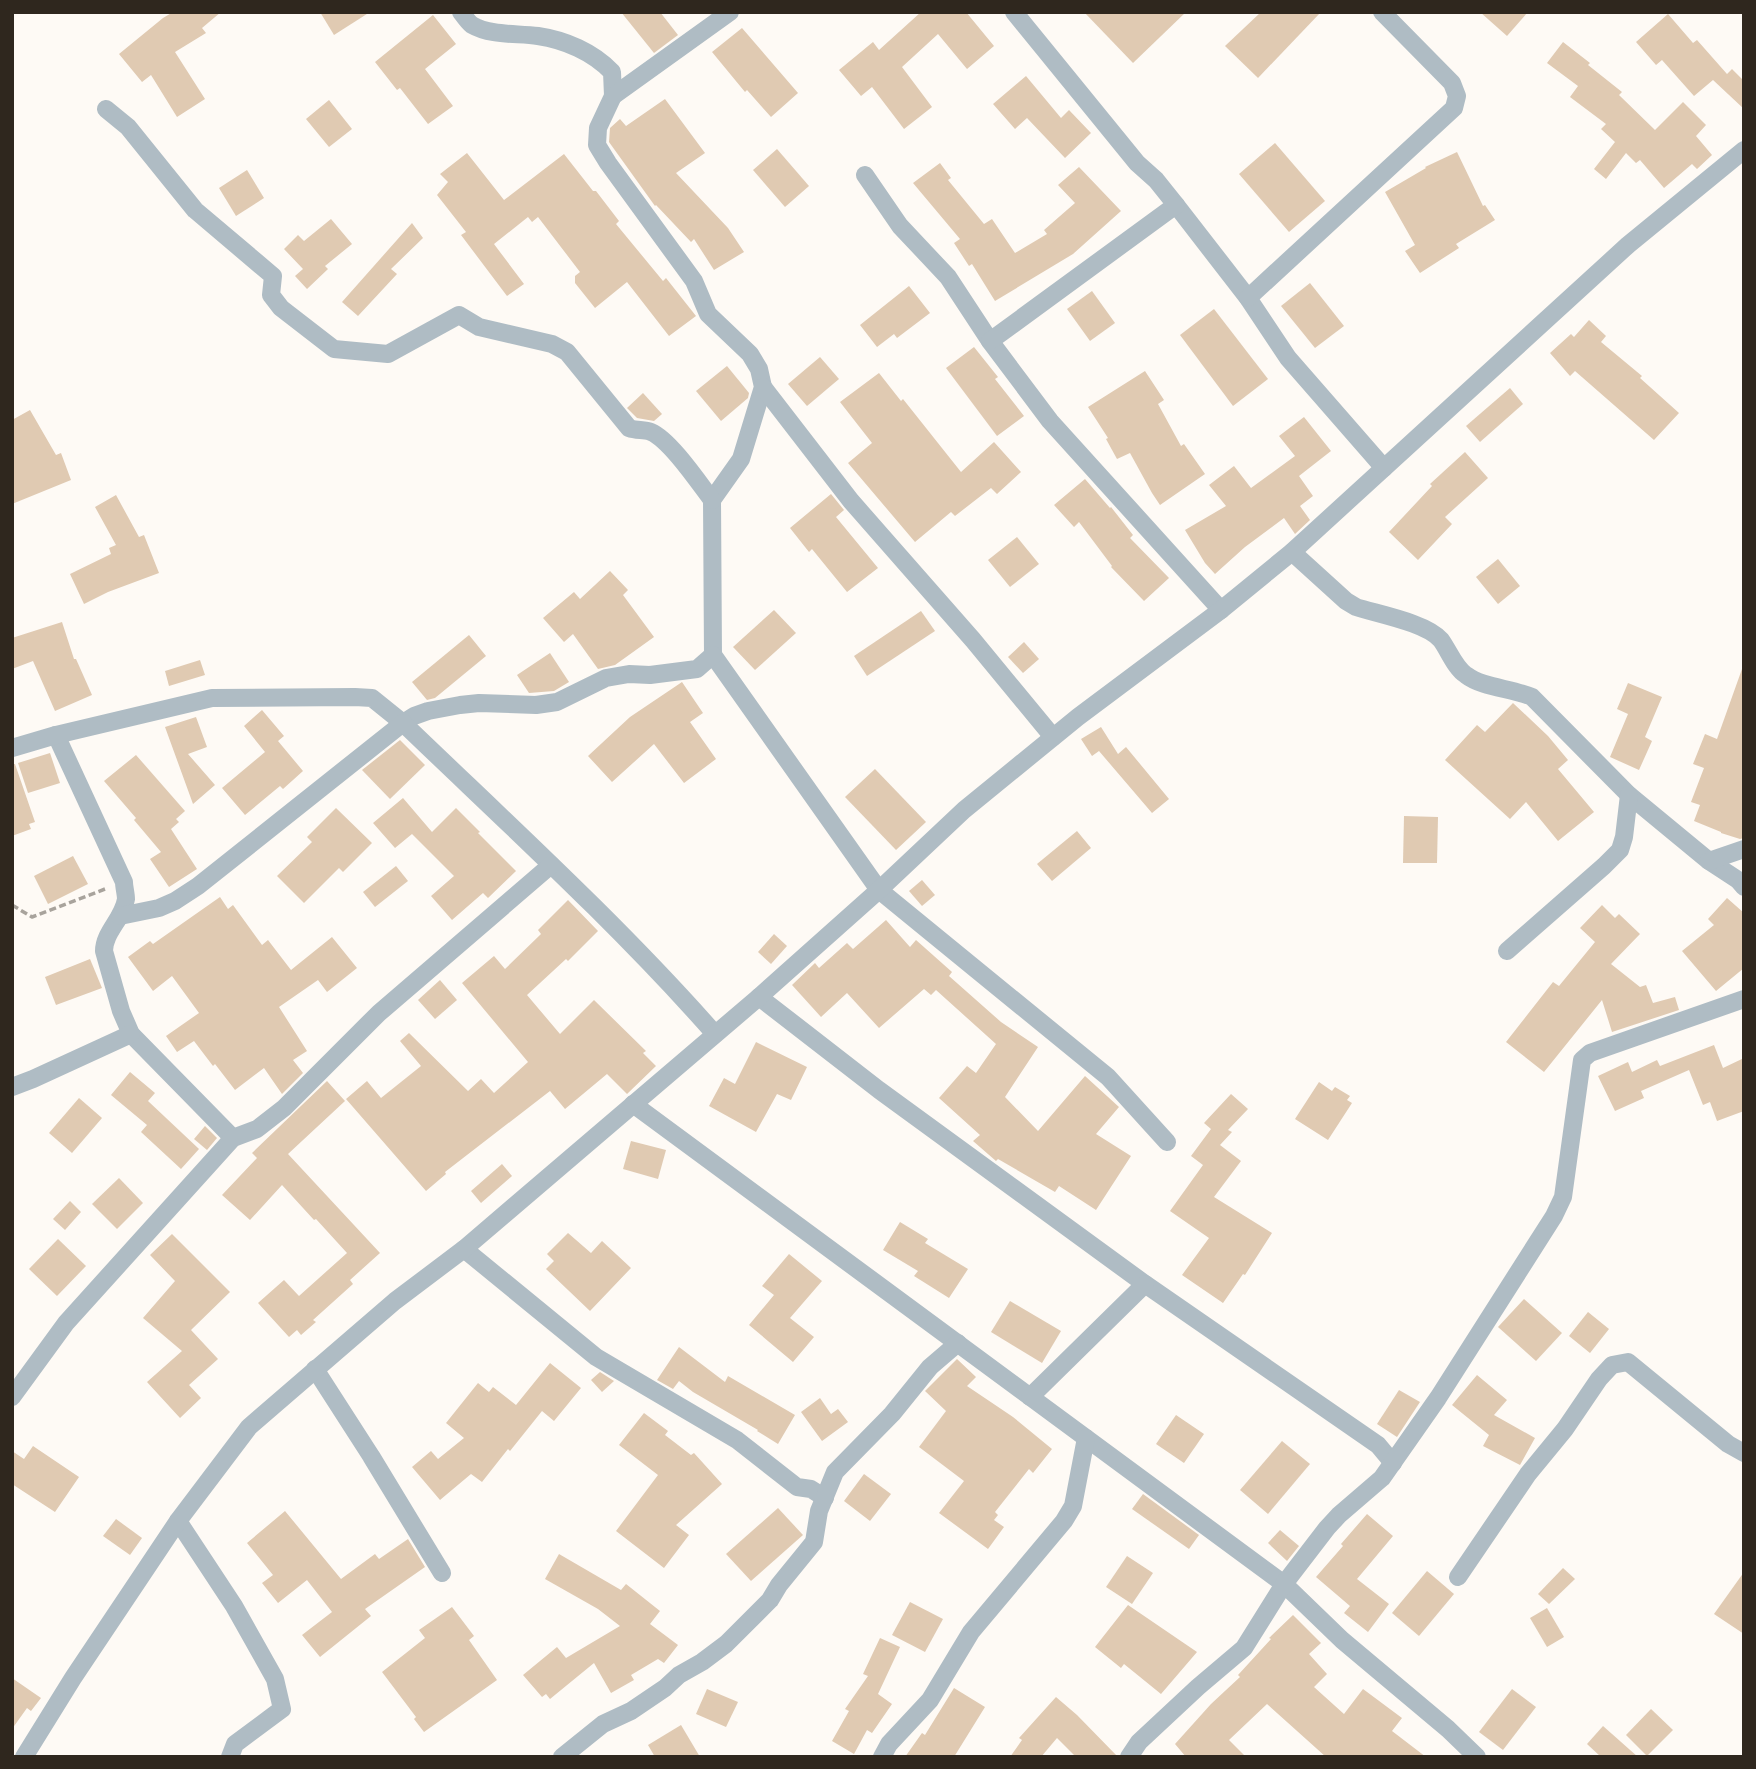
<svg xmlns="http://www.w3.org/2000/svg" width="1756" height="1769" font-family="'Roboto Condensed',sans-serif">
	<rect width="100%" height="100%" fill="#fefaf5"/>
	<!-- building -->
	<g fill="#e0cab2">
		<polygon points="173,12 221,12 202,28 206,33 175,52 205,99 177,117 151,75 142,82 119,54 163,18"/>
		<polygon points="320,12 370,12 334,35"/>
		<polygon points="621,12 660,12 678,35 654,53"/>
		<polygon points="921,12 966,12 994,46 967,69 938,34 902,67 932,107 904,129 872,87 861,96 839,70 873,42 879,50"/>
		<polygon points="1084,12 1186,12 1133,63"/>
		<polygon points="1261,12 1321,12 1258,78 1225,46"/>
		<polygon points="1480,12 1528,12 1507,36"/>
		<polygon points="1668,14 1693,43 1697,40 1727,74 1732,69 1744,81 1744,109 1713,80 1694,96 1662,60 1656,65 1636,42"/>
		<polygon points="433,15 456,44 425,69 453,106 428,124 400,88 397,90 375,62"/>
		<polygon points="742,28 798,93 771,117 747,90 745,92 712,52"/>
		<polygon points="1563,42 1590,63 1588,65 1622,92 1619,95 1655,130 1683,102 1706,125 1696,136 1712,155 1697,169 1692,164 1664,188 1640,160 1636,163 1626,153 1606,179 1594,169 1615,142 1601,129 1606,124 1570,97 1578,86 1547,63"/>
		<polygon points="1026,76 1061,118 1069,110 1091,133 1065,158 1027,118 1015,129 993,104"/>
		<polygon points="665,99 705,153 676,173 728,228 744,252 714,270 694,239 691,242 656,205 655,206 609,142 610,128 620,119 626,126"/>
		<polygon points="329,100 352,129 329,147 306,119"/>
		<polygon points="1275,143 1325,201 1289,232 1239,174"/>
		<polygon points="777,149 809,186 785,207 753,170"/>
		<polygon points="1457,152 1483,206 1485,205 1495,220 1456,244 1459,248 1420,273 1405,251 1415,245 1385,192 1426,168 1425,167"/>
		<polygon points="467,153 504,200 564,154 593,191 596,191 619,221 616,224 663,281 666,278 696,316 669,336 627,282 595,308 575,283 575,276 580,272 538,217 532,222 528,217 494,244 524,284 507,296 461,235 466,232 437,195 448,182 440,174"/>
		<polygon points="940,163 951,178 948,180 984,224 992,219 1015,253 1047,234 1044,230 1075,203 1058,185 1079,167 1121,211 1073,254 995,301 972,264 969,266 954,243 960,239 913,183"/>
		<polygon points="247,170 264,198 236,216 219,188"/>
		<polygon points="331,219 352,244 325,266 328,269 307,289 295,276 303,269 284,249 298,235 304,241"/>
		<polygon points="412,223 423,238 391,269 397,274 358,316 342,302"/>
		<polygon points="1310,283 1344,326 1315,348 1281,306"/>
		<polygon points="909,286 930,313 897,338 894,334 877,347 860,325"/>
		<polygon points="1092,291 1115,323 1090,341 1067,309"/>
		<polygon points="1214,309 1268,379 1233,406 1180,335"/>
		<polygon points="1589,320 1606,336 1601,342 1642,376 1640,378 1679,413 1654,440 1575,371 1570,376 1550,353 1571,334 1574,337"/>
		<polygon points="974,347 998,377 995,379 1024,416 997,436 946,368"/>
		<polygon points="820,357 839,379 807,406 788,384"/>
		<polygon points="727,366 749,393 748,398 721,421 696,391"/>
		<polygon points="1145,371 1164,400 1158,404 1181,446 1184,444 1205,474 1160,505 1152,493 1130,453 1117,459 1106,439 1108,438 1088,407"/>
		<polygon points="879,373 901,401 903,399 961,472 994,442 1021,472 997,494 991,488 955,516 951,512 915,542 848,463 872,443 840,402"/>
		<polygon points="1510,388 1523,404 1480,442 1466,426"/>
		<polygon points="643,393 662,414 654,421 637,418 627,408"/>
		<polygon points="30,410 56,455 61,453 71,480 12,504 12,420"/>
		<polygon points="1304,417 1331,451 1299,476 1313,496 1300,506 1310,520 1295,534 1284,518 1245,547 1215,574 1205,563 1185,530 1226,506 1209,485 1234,466 1251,488 1295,456 1279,436"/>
		<polygon points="1465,452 1488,478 1445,517 1452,524 1418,560 1389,532 1432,486 1430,484"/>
		<polygon points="1085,479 1110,508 1111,507 1133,535 1130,538 1169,578 1144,601 1111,567 1112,566 1079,522 1074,527 1054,505"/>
		<polygon points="831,494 844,510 836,517 878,568 847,592 812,549 809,552 790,528"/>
		<polygon points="116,495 139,537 144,535 159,573 108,592 84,604 70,574 111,554 109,548 116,545 95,507"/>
		<polygon points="1017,537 1039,564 1010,587 988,560"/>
		<polygon points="1498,559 1520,586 1498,604 1476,577"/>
		<polygon points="610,571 628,590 623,595 654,637 615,665 598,669 573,634 564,642 543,618 574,592 580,599"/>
		<polygon points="774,610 796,633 755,670 733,647"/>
		<polygon points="921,611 935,631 867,676 854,656"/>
		<polygon points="62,622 74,659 76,659 92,695 55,711 33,661 12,669 12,638"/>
		<polygon points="469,635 486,656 435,698 427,700 412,682"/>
		<polygon points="1024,642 1039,659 1023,673 1008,657"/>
		<polygon points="550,653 569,682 554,691 529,693 517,675"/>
		<polygon points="200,660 205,675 169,686 165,671"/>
		<polygon points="1742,669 1744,670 1744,838 1740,839 1721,833 1721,832 1694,821 1700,805 1691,802 1704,768 1693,764 1705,734 1717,739"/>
		<polygon points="682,682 703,713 690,722 716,759 684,783 654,744 612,782 588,756 630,717"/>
		<polygon points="1628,683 1662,697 1645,737 1652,741 1639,770 1610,757 1628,714 1617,709"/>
		<polygon points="1513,703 1548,736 1568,760 1558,769 1594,812 1558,841 1526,802 1510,819 1445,760 1477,725 1485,732"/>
		<polygon points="262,710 284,736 278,741 303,771 283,789 280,786 245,815 222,788 265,752 244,726"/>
		<polygon points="196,717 207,747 188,754 215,785 193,804 165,727"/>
		<polygon points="1101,727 1118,754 1126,747 1169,799 1152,813 1099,751 1092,756 1081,739"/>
		<polygon points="400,740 425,765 390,799 362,770"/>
		<polygon points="50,753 60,783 28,793 18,763"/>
		<polygon points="136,755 185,811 176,819 179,822 171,829 197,869 169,887 150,859 161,852 134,820 136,818 104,781"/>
		<polygon points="12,764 15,764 35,822 29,824 31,829 12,836"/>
		<polygon points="875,769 926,822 896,850 845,797"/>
		<polygon points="403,798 432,832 456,808 480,832 478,833 516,871 488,898 483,893 452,920 431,896 454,876 412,834 395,848 373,823"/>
		<polygon points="336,808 372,843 343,872 339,868 304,903 277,876 312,842 307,837"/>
		<polygon points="1404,816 1438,817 1437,863 1403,863"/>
		<polygon points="1077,831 1091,848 1052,881 1037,864"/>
		<polygon points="73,856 88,884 48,904 34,876"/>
		<polygon points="396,866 408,881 375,907 363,892"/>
		<polygon points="922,880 935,895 922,906 909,891"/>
		<polygon points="220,897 228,909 233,905 262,945 268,940 291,970 332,937 357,968 327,992 318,980 279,1007 307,1051 293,1060 303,1073 282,1094 264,1068 235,1090 215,1064 213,1066 194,1041 177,1052 166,1036 199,1013 172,976 153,991 128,957 150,941 153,944"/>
		<polygon points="1727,898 1744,913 1744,968 1716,991 1682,951 1714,925 1708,919"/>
		<polygon points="568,900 598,931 568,961 566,959 527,995 560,1034 594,1000 646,1051 643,1053 656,1066 627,1094 607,1074 565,1109 550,1091 445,1172 446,1174 426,1191 346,1099 367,1081 381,1098 421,1066 400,1041 409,1033 468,1091 481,1079 494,1093 528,1062 462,983 494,956 505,969 541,934 538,930"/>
		<polygon points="1602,905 1615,918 1619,914 1640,934 1611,964 1640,987 1646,985 1653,1003 1675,997 1679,1010 1612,1032 1602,1000 1544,1072 1506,1042 1553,982 1559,986 1595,942 1580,928"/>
		<polygon points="886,920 910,947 916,940 952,972 949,976 1001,1022 1038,1047 1005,1097 1038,1131 1085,1076 1119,1107 1096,1134 1131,1156 1096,1210 1059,1186 1055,1192 998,1159 996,1161 973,1141 980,1135 939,1098 967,1066 976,1073 996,1044 936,990 931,995 924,989 879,1028 847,993 821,1017 792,985 815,963 819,968 847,943 853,949"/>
		<polygon points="774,934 787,946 771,964 758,952"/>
		<polygon points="90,959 102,988 56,1005 45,977"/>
		<polygon points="440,980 457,1000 435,1019 418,1000"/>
		<polygon points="756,1042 807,1067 791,1100 777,1094 756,1132 709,1106 724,1078 735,1084"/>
		<polygon points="1714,1045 1723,1068 1744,1058 1744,1111 1717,1121 1710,1102 1703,1105 1689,1070 1641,1091 1644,1098 1615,1111 1598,1076 1628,1062 1632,1072 1657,1060 1660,1066"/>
		<polygon points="130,1072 155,1093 148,1101 199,1149 181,1169 141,1132 147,1125 111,1095"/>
		<polygon points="327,1081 345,1101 288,1154 380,1253 350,1280 353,1284 313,1320 316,1322 301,1335 297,1330 289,1337 258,1303 284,1280 299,1296 347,1253 316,1219 314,1220 282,1185 250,1220 222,1195 257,1158 252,1153"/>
		<polygon points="1319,1082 1332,1091 1335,1087 1350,1096 1347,1100 1352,1103 1328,1140 1295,1119"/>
		<polygon points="1231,1094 1248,1109 1228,1130 1232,1132 1220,1145 1241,1161 1214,1197 1272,1233 1245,1275 1243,1274 1223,1303 1182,1275 1209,1238 1170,1211 1203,1165 1191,1156 1211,1129 1204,1123"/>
		<polygon points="79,1098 102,1118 72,1153 49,1133"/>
		<polygon points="205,1126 217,1138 207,1150 194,1139"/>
		<polygon points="631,1141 666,1150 658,1179 623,1169"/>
		<polygon points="502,1164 512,1176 481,1203 471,1191"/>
		<polygon points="119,1178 143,1203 117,1229 92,1204"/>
		<polygon points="70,1201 81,1212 65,1230 53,1219"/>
		<polygon points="900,1222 928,1239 925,1243 968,1269 949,1298 914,1276 918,1271 883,1250"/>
		<polygon points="568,1233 591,1253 602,1241 631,1268 590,1311 546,1269 554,1261 547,1254"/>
		<polygon points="172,1234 230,1292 191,1330 218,1359 189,1385 201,1398 180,1418 147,1382 182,1351 143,1318 175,1281 150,1255"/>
		<polygon points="58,1239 86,1266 57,1296 29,1269"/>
		<polygon points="789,1254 822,1281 790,1318 814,1337 793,1362 749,1325 774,1295 762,1286"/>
		<polygon points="1524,1299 1562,1333 1536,1361 1498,1327"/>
		<polygon points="1010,1301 1061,1331 1042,1363 991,1332"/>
		<polygon points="1588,1312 1609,1329 1590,1353 1569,1336"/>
		<polygon points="679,1347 725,1382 728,1376 795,1415 778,1444 757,1431 758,1430 693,1392 679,1381 673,1389 657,1380"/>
		<polygon points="957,1359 976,1377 967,1386 1013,1417 1052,1449 1033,1473 1029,1469 995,1512 998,1515 994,1520 1004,1527 988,1549 939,1513 964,1481 919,1447 946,1411 925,1391"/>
		<polygon points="550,1363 581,1388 554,1421 542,1411 510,1451 508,1449 482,1482 471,1474 440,1500 412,1467 431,1451 438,1459 464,1438 446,1423 478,1383 489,1392 493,1387 516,1405"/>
		<polygon points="600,1372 614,1381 602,1392 591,1380"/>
		<polygon points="1477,1375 1507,1400 1494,1415 1535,1438 1520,1465 1483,1446 1489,1435 1452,1405"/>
		<polygon points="1399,1390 1420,1402 1397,1437 1377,1424"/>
		<polygon points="820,1398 831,1414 838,1409 848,1422 822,1441 801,1412"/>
		<polygon points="644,1413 668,1431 665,1435 691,1455 694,1453 722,1484 676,1525 689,1535 664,1568 616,1531 658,1475 619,1445"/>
		<polygon points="1176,1415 1204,1434 1184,1463 1156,1444"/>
		<polygon points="1282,1441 1310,1464 1268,1514 1240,1490"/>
		<polygon points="33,1446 79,1477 55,1512 12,1484 12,1451 24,1459"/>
		<polygon points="864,1474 891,1494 870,1521 844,1501"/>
		<polygon points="1143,1494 1199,1535 1189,1549 1132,1509"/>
		<polygon points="778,1508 803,1535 751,1581 726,1554"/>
		<polygon points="285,1511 341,1579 375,1554 379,1559 408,1539 425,1567 365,1609 371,1616 320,1657 302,1635 332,1612 307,1580 278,1603 262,1583 273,1575 247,1543"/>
		<polygon points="1367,1514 1393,1536 1357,1579 1389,1604 1368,1632 1344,1613 1350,1606 1316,1577 1343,1546 1341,1544"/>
		<polygon points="116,1519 142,1538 130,1555 103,1536"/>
		<polygon points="1280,1530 1299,1546 1287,1561 1268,1543"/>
		<polygon points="559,1554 621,1590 626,1584 660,1611 650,1624 678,1645 664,1663 658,1659 631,1675 634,1680 611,1693 594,1663 550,1699 546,1694 542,1697 523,1675 557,1647 566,1658 620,1626 598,1609 545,1579"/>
		<polygon points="1127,1556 1153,1573 1132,1604 1106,1587"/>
		<polygon points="1563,1568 1575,1579 1549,1604 1538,1594"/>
		<polygon points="1427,1571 1454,1594 1419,1636 1392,1613"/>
		<polygon points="1744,1572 1744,1634 1714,1614"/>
		<polygon points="910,1602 943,1619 925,1652 892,1635"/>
		<polygon points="1128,1605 1197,1652 1161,1694 1124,1664 1121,1668 1095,1647"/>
		<polygon points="452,1607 474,1636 469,1640 497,1680 424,1732 414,1719 416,1717 382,1672 425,1638 419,1630"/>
		<polygon points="1547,1608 1564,1637 1547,1647 1530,1618"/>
		<polygon points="1293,1615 1321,1643 1309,1654 1327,1674 1314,1687 1344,1714 1363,1689 1402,1718 1392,1731 1426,1757 1326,1757 1267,1704 1229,1740 1246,1757 1186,1757 1175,1744 1211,1704 1240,1677 1238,1675 1271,1639 1269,1638"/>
		<polygon points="880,1638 900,1647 878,1694 892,1704 872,1733 867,1730 854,1754 832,1741 849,1711 845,1709 868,1676 863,1674"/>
		<polygon points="12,1678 41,1698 31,1711 27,1708 12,1729"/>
		<polygon points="954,1688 985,1707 954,1757 905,1757 922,1733 925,1735"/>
		<polygon points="707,1689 738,1702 726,1727 696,1714"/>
		<polygon points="1512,1689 1536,1707 1503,1750 1479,1732"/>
		<polygon points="1056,1697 1077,1715 1118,1757 1076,1757 1057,1738 1041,1757 1010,1757 1022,1740 1019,1738"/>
		<polygon points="1651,1709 1673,1730 1647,1756 1626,1735"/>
		<polygon points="681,1725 700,1757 655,1757 648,1745"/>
		<polygon points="1603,1726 1638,1757 1601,1757 1587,1744"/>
	</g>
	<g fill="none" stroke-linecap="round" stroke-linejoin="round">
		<!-- path -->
		<polyline stroke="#a8a39c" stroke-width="3.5" stroke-dasharray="7 3.5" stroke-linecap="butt" points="12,905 32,917 105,889"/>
		<!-- minor -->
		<g stroke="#afbcc4" stroke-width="18">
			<path d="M 461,12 C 464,16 468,22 472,25 C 491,36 517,33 538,36 C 565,40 593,52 612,72 L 613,96 L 598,128 L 597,145 L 608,163 L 694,281 L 708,314 L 750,354 L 759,369 L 763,387 L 741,459 L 712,500 L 713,655 L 879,890 L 1108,1077 L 1167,1142"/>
			<polyline points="1014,12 1137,163 1156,180 1176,205 1248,298 1288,358 1384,468"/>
			<polyline points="613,96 730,12"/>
			<path d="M 106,109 L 128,127 L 195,210 L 273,276 L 271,295 L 281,308 L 334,349 L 388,354 L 459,315 L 479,327 L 552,344 L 567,352 L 629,428 C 637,431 644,429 651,432 C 670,440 699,483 712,500"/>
			<polyline points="865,175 900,226 948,277 990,341 1050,421 1221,610"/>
			<polyline points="1248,298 1454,108 1457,96 1452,83 1382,12"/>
			<polyline points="990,341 1176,205"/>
			<polyline points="763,387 851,501 973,640 1053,737"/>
			<path d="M 1292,552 L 1346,601 L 1356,607 C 1378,614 1427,623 1441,640 C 1449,651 1455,668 1466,675 C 1483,688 1512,688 1532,697 L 1629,795 L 1709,861 L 1738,880 L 1744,887"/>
			<path d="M 56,735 L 124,882 C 124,887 126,894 126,899 C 123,919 104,932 104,951 L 121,1011 L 131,1034 L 233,1138"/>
			<polyline points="12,748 56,735 212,698 355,697 372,698 403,723 414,716 428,711 460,705 479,703 536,705 557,702 606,678 629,674 650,675 697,669 713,655"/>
			<polyline points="1709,861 1744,849"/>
			<path d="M 120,916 L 159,908 L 175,901 L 198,886 L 403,723 C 509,825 618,924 715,1034"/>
			<polyline points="1507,951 1604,866 1620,850 1624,837 1629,795"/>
			<polyline points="759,997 879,1090 1145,1284 1378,1445 1393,1463"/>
			<polyline points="12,1087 33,1079 131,1034"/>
			<polyline points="633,1104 1284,1584 1342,1640 1448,1729 1477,1757"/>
			<polyline points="464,1249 596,1357 737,1440 797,1487 811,1489 825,1498"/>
			<polyline points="315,1369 371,1456 442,1573"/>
			<polyline points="12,1397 66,1323 233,1138 257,1129 284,1108 379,1013 551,865"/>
			<polyline points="1030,1397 1145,1284"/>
			<polyline points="178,1521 234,1606 275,1679 282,1709 235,1744 230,1757"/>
			<polyline points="1458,1577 1528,1474 1565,1429 1599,1379 1612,1365 1628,1362 1728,1444 1744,1453"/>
			<polyline points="24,1757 73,1678 178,1521 249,1427 395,1301 464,1249 759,997 879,890 964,810 1078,717 1221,610 1292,552 1628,245 1744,150"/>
			<polyline points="562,1757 603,1724 631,1711 665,1688 679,1675 702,1662 726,1644 770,1600 779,1585 814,1542 819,1511 835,1472 892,1414 930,1367 958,1343"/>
			<polyline points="882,1757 889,1744 930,1700 971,1632 1064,1521 1073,1506 1086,1438"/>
			<polyline points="1129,1757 1139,1742 1198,1687 1244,1648 1284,1584 1327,1528 1339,1515 1382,1478 1438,1398 1554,1216 1563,1197 1582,1060 1590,1053 1744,999"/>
		</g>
	</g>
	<!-- border -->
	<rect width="1756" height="1769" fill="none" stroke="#2f271e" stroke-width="28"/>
</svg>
